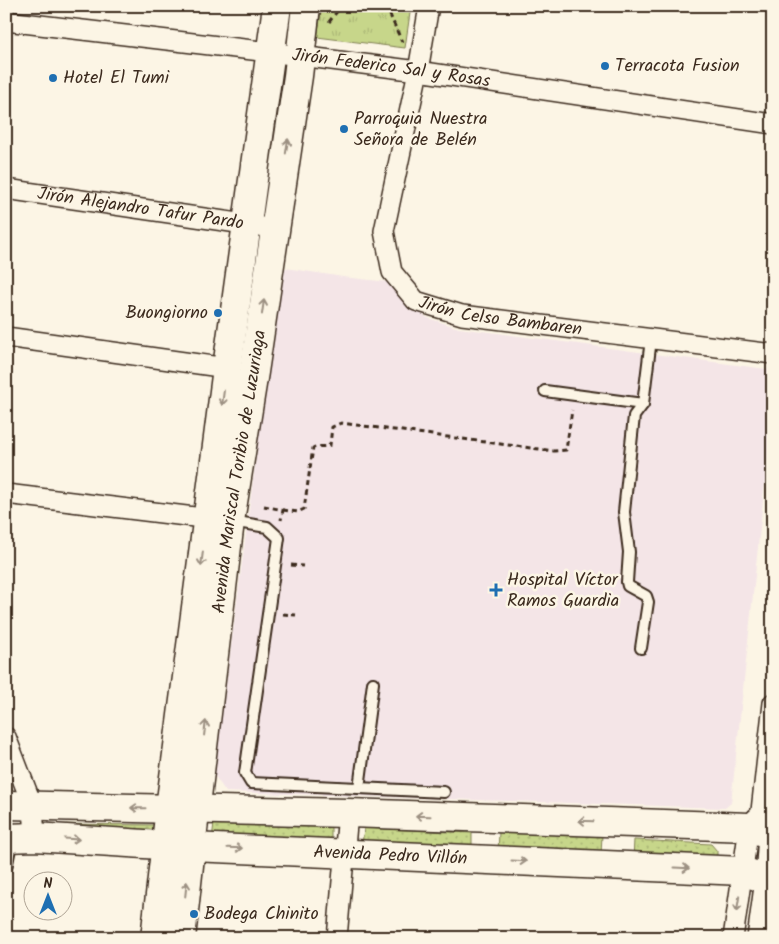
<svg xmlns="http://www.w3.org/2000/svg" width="779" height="944" font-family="Kalam,sans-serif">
	<defs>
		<pattern id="grass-tufts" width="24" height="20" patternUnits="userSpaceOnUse" patternTransform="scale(1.25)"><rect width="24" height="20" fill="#c7d68a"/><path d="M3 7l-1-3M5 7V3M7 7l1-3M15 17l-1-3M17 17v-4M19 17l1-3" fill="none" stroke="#acb877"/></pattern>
		<pattern id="garden-dots" width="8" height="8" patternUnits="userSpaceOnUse" patternTransform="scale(1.25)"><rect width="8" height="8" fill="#c7d68a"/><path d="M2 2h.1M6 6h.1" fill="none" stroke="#acb877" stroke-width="1.8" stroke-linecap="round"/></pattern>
	</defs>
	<rect width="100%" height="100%" fill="#fcf5e5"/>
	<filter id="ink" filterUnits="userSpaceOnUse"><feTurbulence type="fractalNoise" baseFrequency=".02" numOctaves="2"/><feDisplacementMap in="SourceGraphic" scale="10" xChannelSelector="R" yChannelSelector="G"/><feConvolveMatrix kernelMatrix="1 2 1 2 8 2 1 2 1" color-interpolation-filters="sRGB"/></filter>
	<g filter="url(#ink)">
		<!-- built -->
		<polygon fill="#f4e5e7" points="279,267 343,277 388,282 402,300 428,318 459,328 773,370 773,405 731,803 725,808 226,792 214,775 265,389"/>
		<!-- grass -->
		<polygon fill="url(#grass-tufts)" stroke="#818054" points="322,6 411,6 405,48 317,37"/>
		<!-- garden -->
		<g fill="url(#garden-dots)" stroke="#818054">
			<polygon points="214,823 331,826 331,843 212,839"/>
			<polygon points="49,824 155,825 150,839"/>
			<polygon points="364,828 472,833 472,853 362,846"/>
			<polygon points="499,832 602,835 601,855 498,852"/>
			<polygon points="634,840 711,844 717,851 717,859 633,858"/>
		</g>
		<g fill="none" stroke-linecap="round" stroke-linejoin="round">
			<defs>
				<g id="service">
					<polyline points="545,391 643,404"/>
					<polyline points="231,521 267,527 279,538 245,773 251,783 444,792"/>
					<polyline points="641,648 648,602 646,596 628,586 627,582 629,552 624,512 634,416 643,404 651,339"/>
					<polyline points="359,788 373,683"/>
					<polyline points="6,868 12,839"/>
				</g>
				<g id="minor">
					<path id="s1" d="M 429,6 L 418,71 L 384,231 L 392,272 L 416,301 L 462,315 L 773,354"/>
					<path id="s2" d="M 6,21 L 261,51 L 418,71 L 773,124"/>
					<path id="s3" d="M 6,189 L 258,226"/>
					<polyline points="6,337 227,368"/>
					<polyline points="6,494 219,520"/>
					<polyline points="6,737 33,807 35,837"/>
					<polyline points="337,938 348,813"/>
					<polyline points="733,938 749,827 756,818"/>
					<polyline points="757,938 765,879 768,834 761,811 773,703"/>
				</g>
				<g id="secondary">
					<polyline points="6,805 348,813 749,827 773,836"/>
					<path id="s4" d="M 6,838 L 35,837 L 191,847 L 743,871 L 773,882"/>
					<polyline points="155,938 170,808 227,368 277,6"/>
					<path id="s5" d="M 181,938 L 191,847 L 230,521 L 254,372 L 298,76 L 306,6"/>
				</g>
			</defs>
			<!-- service casing -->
			<use href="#service" stroke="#3b2a1e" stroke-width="14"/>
			<!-- minor casing -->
			<use href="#minor" stroke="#3b2a1e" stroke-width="22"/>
			<!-- secondary casing -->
			<use href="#secondary" stroke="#3b2a1e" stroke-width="31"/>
			<!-- path -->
			<g stroke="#3b2a1e" stroke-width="3" stroke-dasharray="5 4" stroke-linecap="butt">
				<polyline points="386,6 402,42"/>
				<polyline points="329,22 341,6"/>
				<polyline points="264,506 283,510 281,520"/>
				<path d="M 283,510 L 298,512 L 304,509 L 313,448 C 318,445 324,448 330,445 L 332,427 L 341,423 L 554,451 L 566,450 L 572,410"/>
				<polyline points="291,565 303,566"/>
				<polyline points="283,614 296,615"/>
			</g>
			<!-- service -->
			<use href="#service" stroke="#fcf5e5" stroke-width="10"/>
			<!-- minor -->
			<use href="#minor" stroke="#fcf5e5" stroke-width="19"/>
			<!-- secondary -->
			<use href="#secondary" stroke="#fcf5e5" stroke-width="28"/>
		</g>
		<!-- one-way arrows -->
		<defs><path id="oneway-shaft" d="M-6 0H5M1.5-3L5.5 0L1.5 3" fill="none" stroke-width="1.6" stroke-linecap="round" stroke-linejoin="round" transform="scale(1.25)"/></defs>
		<g stroke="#9c9082">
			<use href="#oneway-shaft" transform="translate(287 146) rotate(-81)"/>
			<use href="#oneway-shaft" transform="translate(263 307) rotate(-82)"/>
			<use href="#oneway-shaft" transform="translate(223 398) rotate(97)"/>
			<use href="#oneway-shaft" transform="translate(202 559) rotate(97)"/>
			<use href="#oneway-shaft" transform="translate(205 728) rotate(-83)"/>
			<use href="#oneway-shaft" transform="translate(138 808) rotate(-179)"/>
			<use href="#oneway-shaft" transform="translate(423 816) rotate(-178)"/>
			<use href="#oneway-shaft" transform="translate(586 821) rotate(-178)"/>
			<use href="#oneway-shaft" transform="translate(72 839) rotate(4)"/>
			<use href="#oneway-shaft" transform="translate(235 848) rotate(2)"/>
			<use href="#oneway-shaft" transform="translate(519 861) rotate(3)"/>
			<use href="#oneway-shaft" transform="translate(682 868) rotate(3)"/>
			<use href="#oneway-shaft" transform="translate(186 889) rotate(-84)"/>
			<use href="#oneway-shaft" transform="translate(738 904) rotate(99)"/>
		</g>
	</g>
	<!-- markers -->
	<g fill="#1f6fb2" stroke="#fcf5e5" stroke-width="2">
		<circle cx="605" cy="66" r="5"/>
		<circle cx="53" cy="78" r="5"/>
		<circle cx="344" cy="129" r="5"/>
		<circle cx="218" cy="313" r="5"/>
		<path d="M493.5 582.5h5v5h5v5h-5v5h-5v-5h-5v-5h5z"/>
		<circle cx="194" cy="914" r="5"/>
	</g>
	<g text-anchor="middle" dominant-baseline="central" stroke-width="5" stroke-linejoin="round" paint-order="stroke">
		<!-- poi labels -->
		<g font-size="18" fill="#3b2a1e" stroke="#fcf5e5" text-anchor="start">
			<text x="615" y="66">Terracota Fusion</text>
			<text x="63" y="78">Hotel El Tumi</text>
			<text x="354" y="119">Parroquia Nuestra<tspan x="354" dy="21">Señora de Belén</tspan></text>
			<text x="208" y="313" text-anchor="end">Buongiorno</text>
			<text x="507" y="580">Hospital Víctor<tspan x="507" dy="21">Ramos Guardia</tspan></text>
			<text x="204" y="914">Bodega Chinito</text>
		</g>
		<!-- street labels -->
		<g font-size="18" fill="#3b2a1e" stroke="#fcf5e5">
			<text stroke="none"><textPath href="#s2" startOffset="388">Jirón Federico Sal y Rosas</textPath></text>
			<text stroke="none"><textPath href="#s3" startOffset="136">Jirón Alejandro Tafur Pardo</textPath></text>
			<text stroke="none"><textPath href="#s1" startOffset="395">Jirón Celso Bambaren</textPath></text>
			<text stroke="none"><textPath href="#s5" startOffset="470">Avenida Mariscal Toribio de Luzuriaga</textPath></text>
			<text stroke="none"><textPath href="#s4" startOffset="385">Avenida Pedro Villón</textPath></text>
		</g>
	</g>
	<!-- margin -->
	<rect width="779" height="944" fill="none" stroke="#fcf5e5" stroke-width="25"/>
	<rect x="12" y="12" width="754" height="919" fill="none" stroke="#3b2a1e" stroke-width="2" filter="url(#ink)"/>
	<!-- north arrow -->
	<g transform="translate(48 896)"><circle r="24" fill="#fcf5e5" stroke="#afa495"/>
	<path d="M0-4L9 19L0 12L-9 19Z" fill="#1f6fb2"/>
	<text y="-8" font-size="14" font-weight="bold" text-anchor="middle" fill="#3b2a1e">N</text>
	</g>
</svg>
